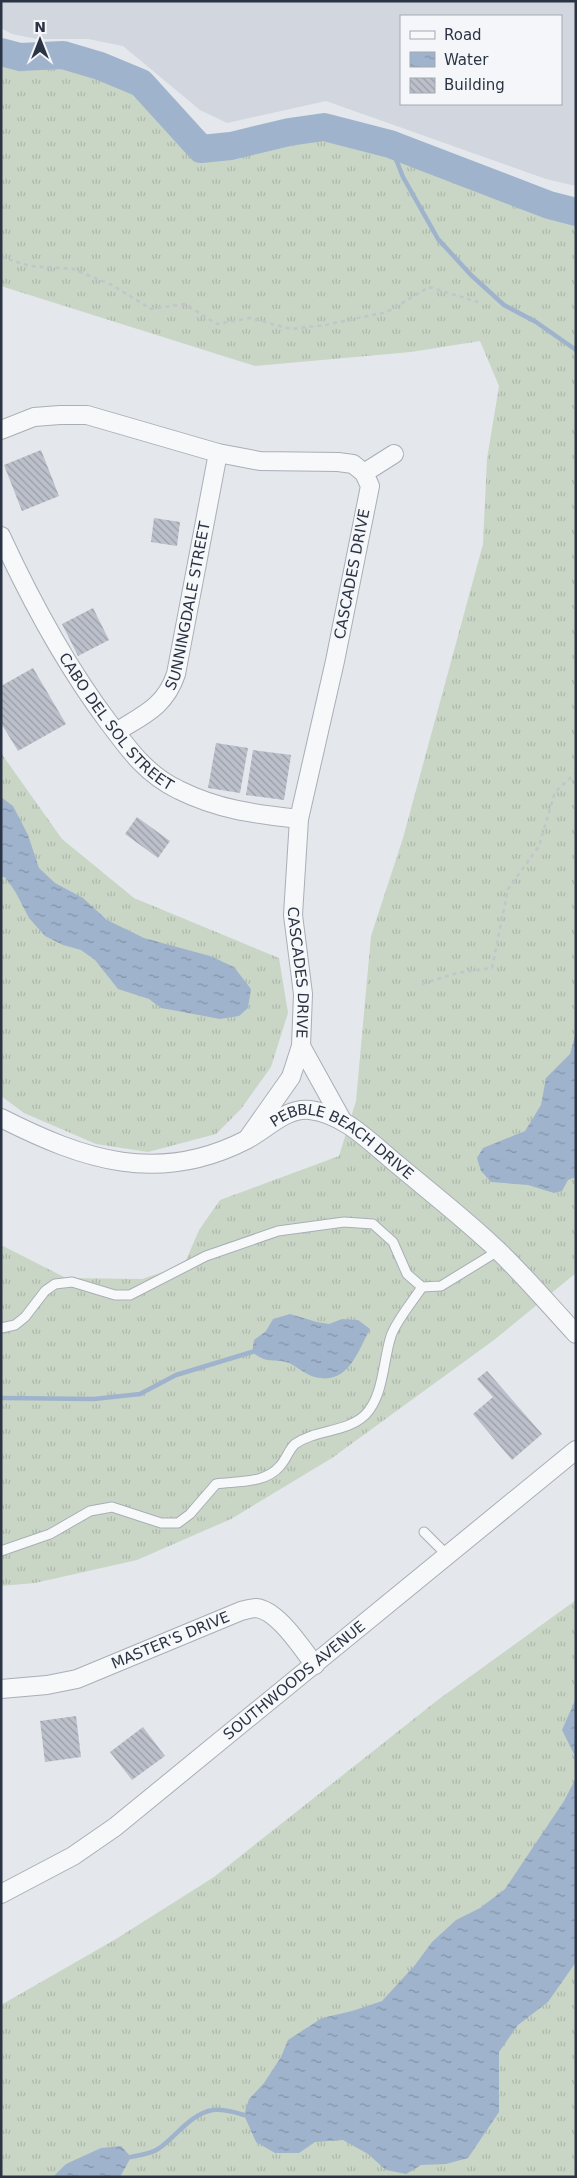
<svg xmlns="http://www.w3.org/2000/svg" width="577" height="2178" font-family="'DejaVu Sans',sans-serif">
	<defs>
		<pattern id="grass-tufts" width="24" height="20" patternUnits="userSpaceOnUse" patternTransform="scale(1.25)"><rect width="24" height="20" fill="#c9d6c5"/><path d="M3 7l-1-3M5 7V3M7 7l1-3M15 17l-1-3M17 17v-4M19 17l1-3" fill="none" stroke="#adb8ab"/></pattern>
		<pattern id="water-ripples" width="26" height="14" patternUnits="userSpaceOnUse" patternTransform="scale(1.25)"><rect width="26" height="14" fill="#9fb4cc"/><path d="M2 4q2-2 4 0t4 0M15 11q2-2 4 0t4 0" fill="none" stroke="#8293a7"/></pattern>
		<pattern id="building-back-hatch" width="6" height="6" patternUnits="userSpaceOnUse" patternTransform="scale(1.25)"><rect width="6" height="6" fill="#bbc0ca"/><path d="M-1 5l2 2M0 0l6 6M5-1l2 2" fill="none" stroke="#989da6"/></pattern>
	</defs>
	<rect width="100%" height="100%" fill="#e4e7ec"/>
	<!-- built -->
	<path fill="#d2d6de" fill-rule="evenodd" d="M 1,1 L 576,1 L 576,186 L 546,179 L 326,101 L 227,123 L 200,110 L 123,46 L 88,39 L 37,39 L 12,34 L 1,28 ZM 401,16 L 561,16 L 561,104 L 401,104 Z"/>
	<!-- grass -->
	<g fill="url(#grass-tufts)">
		<polygon points="1,52 20,57 63,55 100,66 141,83 201,149 231,146 289,132 324,127 390,144 549,205 576,212 576,1273 494,1340 332,1458 231,1519 137,1560 35,1583 1,1586 1,1245 66,1278 142,1279 184,1265 199,1230 220,1200 339,1156 356,1101 371,936 403,838 483,544 487,459 499,386 480,341 411,352 255,366 1,286"/>
		<polygon points="1,753 62,839 134,898 279,958 288,1013 271,1067 241,1109 216,1134 148,1152 96,1144 24,1113 1,1096"/>
		<polygon points="576,1600 576,2177 1,2177 1,2005 116,1939 214,1877 439,1699"/>
	</g>
	<!-- water -->
	<g fill="url(#water-ripples)">
		<polygon points="1,797 13,806 28,835 39,868 55,883 83,898 107,920 144,938 210,956 234,967 251,989 248,1008 239,1016 220,1019 161,1008 149,999 118,989 95,960 81,950 63,945 45,936 29,918 16,893 6,878 1,876"/>
		<polygon points="576,1032 576,1177 568,1180 562,1191 554,1193 528,1185 491,1182 481,1171 477,1158 483,1148 525,1131 541,1105 546,1078 570,1054"/>
		<path d="M 290,1314 L 317,1322 L 329,1324 L 342,1319 L 358,1320 L 370,1329 C 358,1351 348,1386 315,1377 C 306,1375 299,1368 291,1364 C 276,1357 269,1366 252,1352 L 254,1340 L 266,1331 L 273,1319 Z"/>
		<polygon points="576,1698 576,1772 574,1754 562,1730"/>
		<polygon points="576,1778 576,1962 548,2002 518,2025 499,2052 499,2112 468,2158 446,2164 421,2165 406,2174 386,2170 368,2154 343,2140 315,2142 299,2153 275,2153 256,2142 244,2115 249,2099 264,2083 281,2057 288,2040 322,2018 352,2011 382,2001 415,1965 432,1942 456,1920 480,1908 505,1889 564,1801"/>
		<polygon points="121,2146 131,2157 120,2177 53,2177 66,2164 101,2148"/>
	</g>
	<g fill="none" stroke-linecap="round" stroke-linejoin="round">
		<!-- stream -->
		<g stroke="#9fb4cc" stroke-width="4.5">
			<polyline points="390,144 403,177 438,239 471,275 504,305 536,322 576,350"/>
			<polyline points="1,1398 94,1399 140,1394 176,1375 252,1352"/>
			<path d="M 131,2157 C 141,2155 150,2154 158,2149 C 175,2138 191,2113 213,2110 C 223,2109 234,2112 244,2115"/>
		</g>
		<!-- river -->
		<polyline stroke="#9fb4cc" stroke-width="28" points="1,52 20,57 63,55 100,66 141,83 201,149 231,146 289,132 324,127 390,144 549,205 576,212"/>
	</g>
	<!-- building -->
	<g fill="url(#building-back-hatch)">
		<polygon points="41,450 59,496 22,511 4,465"/>
		<polygon points="154,518 180,522 177,546 151,542"/>
		<polygon points="93,608 109,640 78,656 62,624"/>
		<polygon points="33,668 66,724 18,751 1,723 1,686"/>
		<polygon points="216,743 248,748 240,793 208,788"/>
		<polygon points="253,750 291,755 284,800 246,795"/>
		<polygon points="137,817 170,841 158,858 125,834"/>
		<polygon points="487,1371 542,1434 512,1460 473,1414 493,1397 477,1379"/>
		<polygon points="76,1716 81,1757 45,1762 40,1721"/>
		<polygon points="143,1727 165,1756 132,1780 110,1752"/>
	</g>
	<g fill="none" stroke-linecap="round" stroke-linejoin="round">
		<defs>
			<g id="lane">
				<polyline points="1,1328 15,1325 25,1317 45,1291 55,1284 72,1282 115,1295 130,1295 206,1256 278,1231 344,1222 373,1224 393,1242 407,1274 422,1287 441,1286 498,1251"/>
				<polyline points="424,1532 447,1555"/>
				<path d="M 1,1551 L 50,1534 L 90,1511 L 112,1507 L 161,1523 L 178,1523 L 190,1514 L 216,1484 C 237,1481 265,1484 280,1466 C 286,1460 289,1449 295,1444 C 316,1429 346,1433 365,1415 C 384,1396 383,1360 391,1336 C 396,1321 413,1301 422,1287"/>
			</g>
			<g id="street">
				<path id="s1" d="M 1,430 L 34,417 L 60,415 L 87,415 L 218,453 L 260,461 L 338,462 L 353,464 L 364,473 L 370,486 L 335,661 L 299,819 L 293,915 L 303,994 L 301,1046 L 291,1077 L 248,1138"/>
				<polyline points="364,473 394,454"/>
				<path id="s2" d="M 1,536 C 31,601 66,666 109,723 C 129,750 147,775 179,790 C 219,810 256,814 299,819"/>
				<path id="s3" d="M 116,732 C 143,715 165,707 176,674 L 218,453"/>
				<polyline points="301,1046 342,1120"/>
				<path id="s4" d="M 1,1118 C 84,1160 158,1185 246,1140 C 266,1130 286,1107 310,1110 C 345,1114 372,1144 398,1165 C 429,1191 461,1216 490,1243 C 521,1271 548,1304 576,1334"/>
				<path id="s5" d="M 1,1689 L 47,1685 L 77,1679 L 241,1611 C 245,1610 252,1608 256,1608 C 278,1610 302,1649 315,1665"/>
				<path id="s6" d="M 1,1894 L 73,1856 L 115,1827 L 576,1450"/>
			</g>
		</defs>
		<!-- lane casing -->
		<use href="#lane" stroke="#a9aeb7" stroke-width="11"/>
		<!-- street casing -->
		<use href="#street" stroke="#a9aeb7" stroke-width="20"/>
		<!-- path -->
		<g stroke="#c2c5cb" stroke-width="2.5" stroke-dasharray="4 4" stroke-linecap="butt">
			<polyline points="1,257 30,266 73,269 112,285 151,309 185,304 217,324 250,318 291,329 325,325 387,312 429,287 478,302"/>
			<polyline points="422,984 457,973 492,968 508,889 539,846 555,792 576,773"/>
		</g>
		<!-- lane -->
		<use href="#lane" stroke="#f7f8fa" stroke-width="9"/>
		<!-- street -->
		<use href="#street" stroke="#f7f8fa" stroke-width="18"/>
	</g>
	<g text-anchor="middle" dominant-baseline="central" stroke-width="4" stroke-linejoin="round" paint-order="stroke">
		<!-- street labels -->
		<g font-size="15" fill="#2b3445" stroke="#f4f6f9">
			<text transform="translate(352 574) rotate(-79)">CASCADES DRIVE</text>
			<text stroke="none"><textPath href="#s3" startOffset="155">SUNNINGDALE STREET</textPath></text>
			<text stroke="none"><textPath href="#s2" startOffset="220">CABO DEL SOL STREET</textPath></text>
			<text stroke="none"><textPath href="#s1" startOffset="884">CASCADES DRIVE</textPath></text>
			<text stroke="none"><textPath href="#s4" startOffset="370">PEBBLE BEACH DRIVE</textPath></text>
			<text stroke="none"><textPath href="#s5" startOffset="178">MASTER'S DRIVE</textPath></text>
			<text stroke="none"><textPath href="#s6" startOffset="364">SOUTHWOODS AVENUE</textPath></text>
		</g>
	</g>
	<!-- border -->
	<rect width="577" height="2178" fill="none" stroke="#2b3445" stroke-width="5"/>
	<!-- legend -->
	<rect x="400" y="15" width="162" height="90" fill="#f4f6f9" stroke="#a4a8b1"/>
	<rect x="410" y="31" width="25" height="8" fill="#f7f8fa" stroke="#a4a8b1"/>
	<text x="444" y="40" font-size="15" fill="#2b3445">Road</text>
	<rect x="410" y="52" width="25" height="15" fill="url(#water-ripples)" stroke="#a4a8b1"/>
	<text x="444" y="65" font-size="15" fill="#2b3445">Water</text>
	<rect x="410" y="78" width="25" height="15" fill="url(#building-back-hatch)" stroke="#a4a8b1"/>
	<text x="444" y="90" font-size="15" fill="#2b3445">Building</text>
	<!-- north arrow -->
	<g transform="translate(40 40)" stroke="#f4f6f9" stroke-width="4" paint-order="stroke">
	<path d="M0-4L9 19L0 12L-9 19Z" fill="#2b3445"/>
	<text y="-8" font-size="14" font-weight="bold" text-anchor="middle" fill="#2b3445">N</text>
	</g>
</svg>
